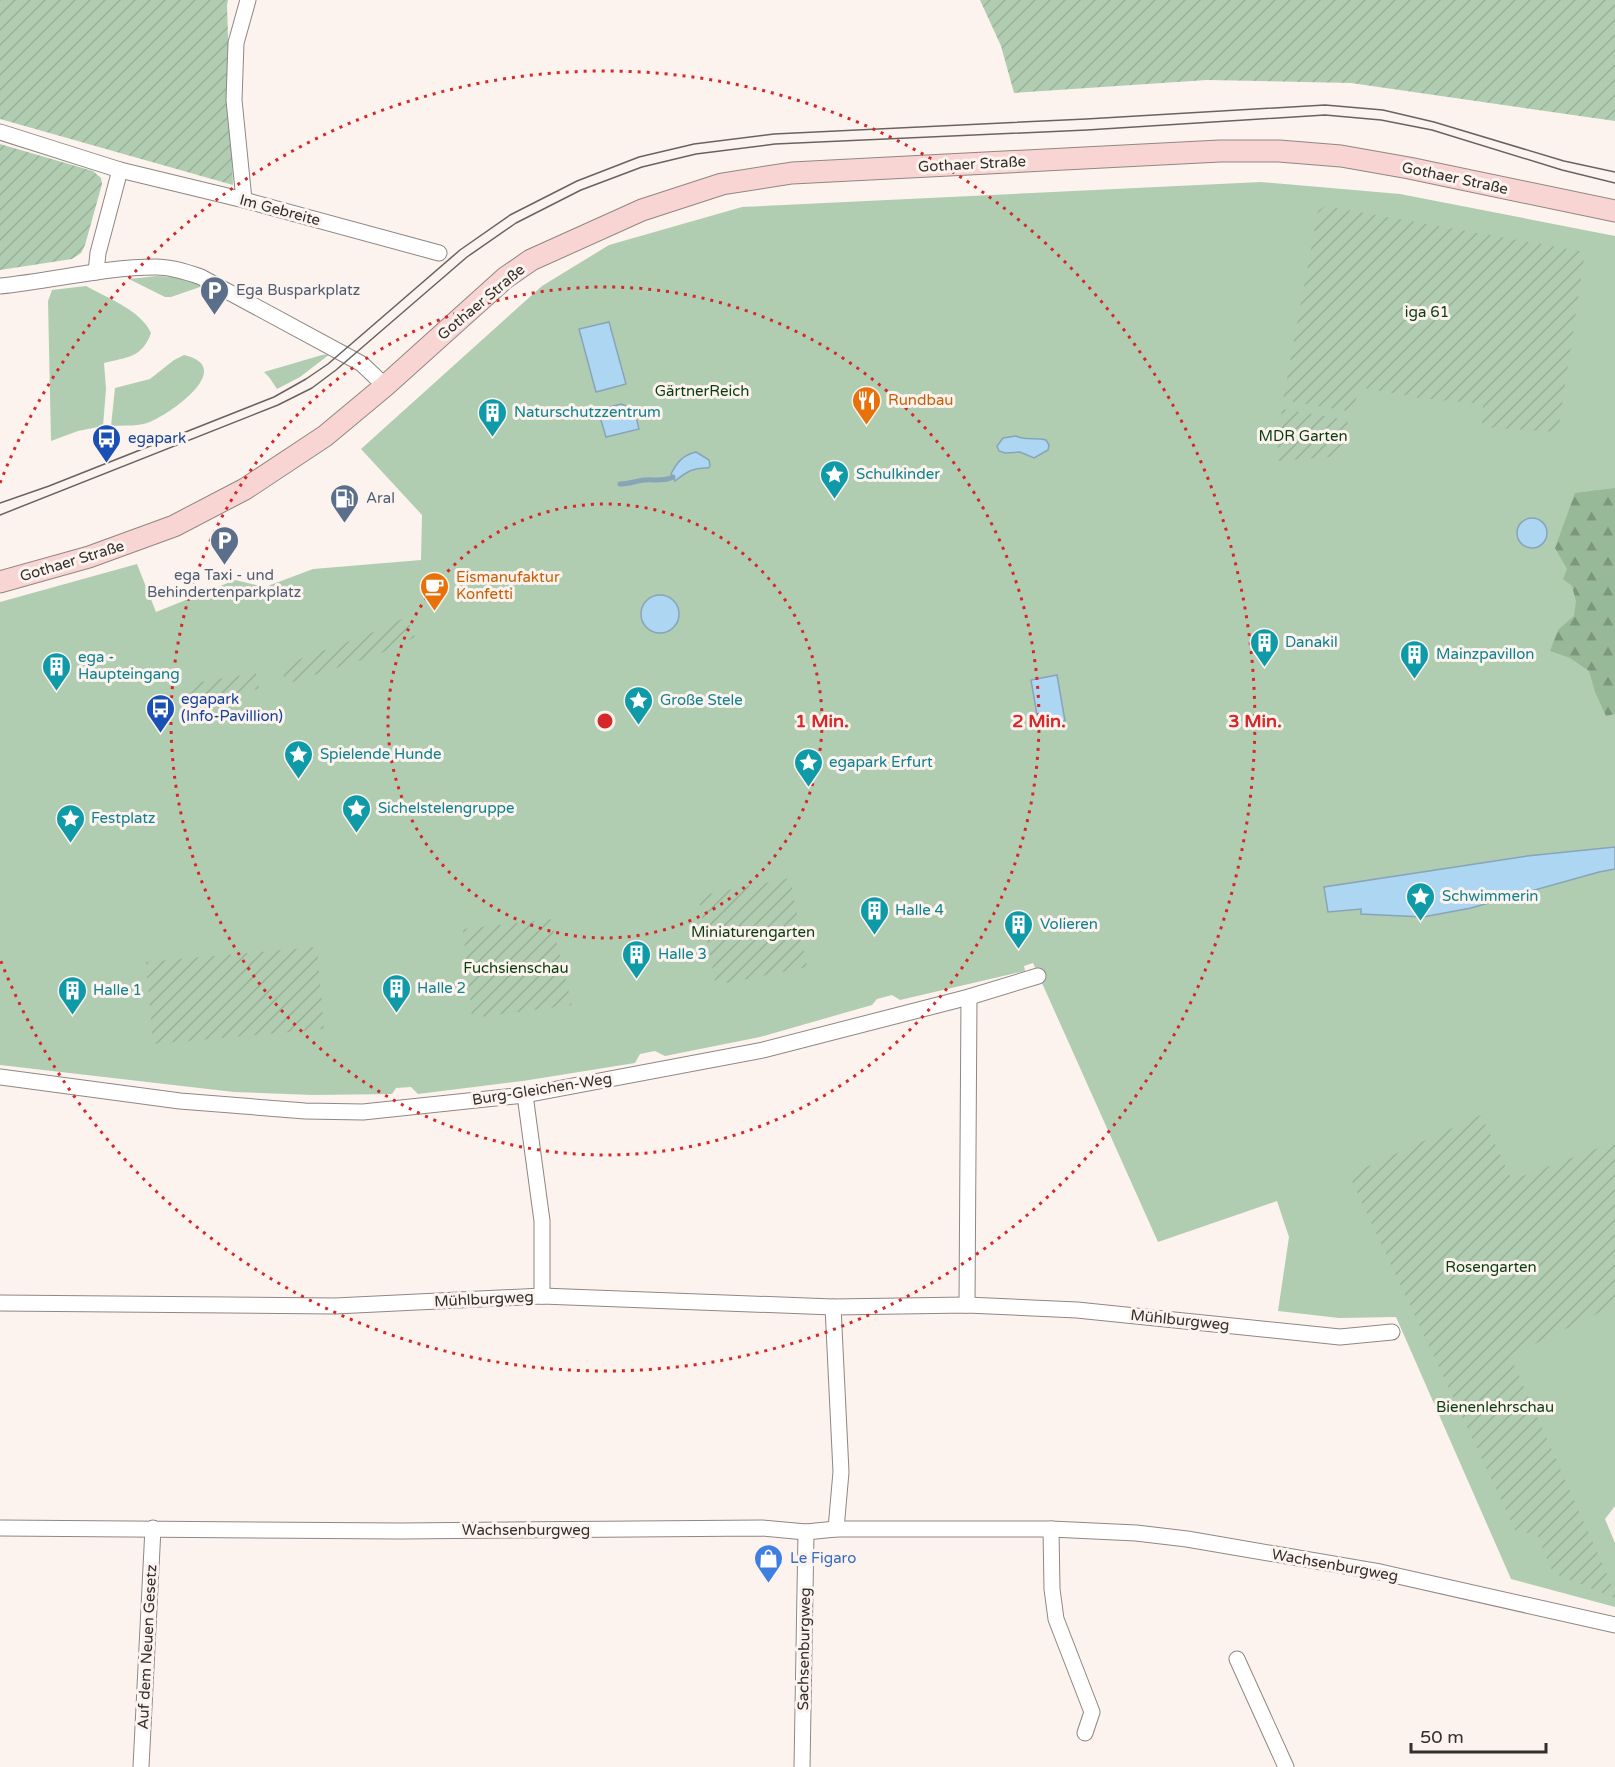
<svg xmlns="http://www.w3.org/2000/svg" width="1615" height="1767" font-family="'Varela Round',sans-serif">
	<defs>
		<pattern id="forest-firs" width="22" height="20" patternUnits="userSpaceOnUse" patternTransform="scale(1.5)"><rect width="22" height="20" fill="#98b998"/><path d="M5 1l3.5 6h-7zM16 11l3.5 6h-7z" fill="#7d977c"/></pattern>
		<pattern id="garden-furrows" width="10" height="10" patternUnits="userSpaceOnUse" patternTransform="scale(1.5)"><rect width="10" height="10" fill="#b1cdb1"/><path d="M-1 1l2-2M0 10L10 0M9 11l2-2" fill="none" stroke="#99b099"/></pattern>
	</defs>
	<rect width="100%" height="100%" fill="#fcf3ee"/>
	<!-- green -->
	<g fill="#b1cdb1">
		<polygon points="1261,182 1400,194 1615,236 1615,1506 1605,1519 1615,1543 1615,1607 1511,1579 1396,1317 1339,1318 1278,1311 1289,1237 1277,1201 1158,1242 1033,963 1024,966 1025,971 900,1000 892,995 877,999 872,1005 760,1037 665,1056 655,1051 640,1054 635,1063 523,1081 418,1094 411,1087 396,1088 392,1094 313,1095 234,1092 0,1065 0,602 137,564 156,612 235,580 265,587 313,569 421,560 422,515 361,449 542,286 609,245 742,207"/>
		<polygon points="157,276 177,277 203,286 171,297 165,297 129,279"/>
		<path d="M 86,286 C 107,298 141,310 151,333 C 142,358 127,357 104,363 L 106,389 L 103,426 L 78,431 L 51,441 L 48,301 L 52,290 Z"/>
		<polygon points="330,354 300,377 277,389 269,377 264,372 322,355"/>
		<path d="M 184,355 C 236,367 173,412 152,421 C 140,427 124,425 111,426 L 115,388 L 150,379 L 174,360 Z"/>
	</g>
	<!-- forest -->
	<polygon fill="url(#forest-firs)" points="1615,488 1615,714 1606,716 1595,692 1589,671 1570,658 1550,651 1558,630 1574,616 1576,601 1572,586 1563,579 1567,569 1555,548 1575,493"/>
	<!-- garden -->
	<g fill="url(#garden-furrows)">
		<polygon points="0,0 228,0 227,5 233,185 0,119"/>
		<polygon points="980,0 1615,0 1615,121 1351,83 1207,80 1014,93 1001,46"/>
		<polygon points="0,144 93,171 101,178 102,184 85,245 81,253 72,259 0,270"/>
		<polygon points="1325,206 1585,252 1558,432 1482,427 1483,404 1419,398 1359,387 1353,412 1283,400 1318,211"/>
		<polygon points="1282,409 1348,420 1342,456 1276,461"/>
		<polygon points="406,617 415,637 377,655 286,684 281,666 369,634"/>
		<polygon points="256,673 259,689 190,703 188,684"/>
		<polygon points="790,878 807,967 716,985 698,896"/>
		<polygon points="551,919 572,1005 472,1018 463,929"/>
		<polygon points="317,947 324,1029 153,1044 146,962"/>
		<polygon points="1481,1115 1512,1180 1615,1142 1615,1305 1510,1356 1615,1592 1615,1598 1553,1573 1535,1530 1518,1536 1349,1175"/>
	</g>
	<!-- water -->
	<g fill="#add6f3" stroke="#88a4b8" stroke-width="1.5">
		<polygon points="609,322 626,384 596,392 579,329"/>
		<polygon points="621,404 634,409 639,429 606,437 600,417 610,407"/>
		<path d="M 1016,436 C 1025,441 1036,437 1046,440 L 1049,445 L 1048,450 L 1034,458 L 1020,452 L 1005,453 L 999,451 L 997,446 L 1003,438 Z"/>
		<path d="M 696,452 L 709,460 L 710,466 L 708,468 C 694,467 686,472 675,481 L 671,474 C 677,462 683,455 696,452 Z"/>
		<circle cx="1532" cy="533" r="15"/>
		<circle cx="660" cy="614" r="19"/>
		<polygon points="1057,675 1065,721 1039,726 1031,680"/>
		<polygon points="1615,847 1615,869 1599,872 1471,908 1423,917 1361,914 1361,909 1328,912 1324,887 1527,856"/>
	</g>
	<g fill="none" stroke-linecap="round" stroke-linejoin="round">
		<!-- stream -->
		<path stroke="#88a4b8" stroke-width="5" d="M 620,484 C 629,484 635,481 644,480 C 655,479 663,482 673,477"/>
		<defs>
			<g id="street">
				<polyline points="0,132 120,170 244,200 439,253"/>
				<polyline points="244,200 234,100 236,43 248,0"/>
				<polyline points="96,272 98,253 120,170"/>
				<path d="M 0,286 C 52,281 104,267 156,267 C 171,267 187,272 201,277 L 362,364 L 385,386"/>
				<polyline points="0,1077 180,1101 305,1111 363,1112 525,1095 763,1050 969,997 1038,976"/>
				<polyline points="525,1095 542,1221 542,1296"/>
				<polyline points="0,1303 335,1306 542,1296 833,1307 967,1305 1077,1310 1340,1337 1392,1332"/>
				<polyline points="967,1305 969,997"/>
				<polyline points="833,1307 841,1472 836,1529"/>
				<polyline points="0,1528 400,1531 762,1528 806,1532 836,1529 1051,1529 1136,1533 1187,1539 1380,1572 1615,1625"/>
				<polyline points="1051,1529 1052,1589 1056,1619 1092,1712 1085,1733"/>
				<polyline points="1237,1659 1286,1767"/>
				<polyline points="141,1767 153,1528"/>
				<polyline points="802,1767 806,1532"/>
			</g>
			<polyline id="secondary" points="0,582 89,557 174,526 245,489 325,436 385,386 505,278 531,260 642,210 722,184 792,173 1220,151 1279,151 1341,156 1409,168 1615,211"/>
		</defs>
		<!-- street casing -->
		<use href="#street" stroke="#8f8783" stroke-width="17"/>
		<!-- secondary casing -->
		<use href="#secondary" stroke="#8f8783" stroke-width="23"/>
		<!-- street -->
		<use href="#street" stroke="#fff" stroke-width="15"/>
		<!-- secondary -->
		<use href="#secondary" stroke="#f8d4d3" stroke-width="21"/>
		<!-- tram -->
		<g stroke="#686360" stroke-width="1.5">
			<polyline points="0,503 49,486 274,397 306,379 328,364 460,250 510,215 577,181 639,157 694,144 774,134 1086,119 1325,105 1383,110 1434,122 1564,161 1615,172"/>
			<polyline points="0,515 278,405 312,388 336,370 467,257 516,223 581,190 642,167 696,154 775,144 1087,130 1325,115 1381,120 1432,130 1562,170 1615,183"/>
		</g>
	</g>
	<!-- distance rings -->
	<g fill="none" stroke="#d62828" stroke-width="3" stroke-dasharray="3 6">
		<circle cx="605" cy="721" r="217"/>
		<circle cx="605" cy="721" r="434"/>
		<path d="M0 483A650 650 0 1 1 0 959"/>
	</g>
	<!-- icons -->
	<defs>
		<symbol id="parking-pin" viewBox="-11 -11 22 30"><path d="M0 17L-7.5 6A9.5 9.5 0 1 1 7.5 6Z" fill="#5c6f8a" stroke="#fcf3ee"/><path d="M-3.5-5.5H1a3.5 3.5 0 0 1 0 7H-1V5.5H-3.5ZM-1-3.4V-.6H.8a1.4 1.4 0 0 0 0-2.8Z" fill="#fff"/></symbol>
		<symbol id="restaurant-pin" viewBox="-11 -11 22 30"><path d="M0 17L-7.5 6A9.5 9.5 0 1 1 7.5 6Z" fill="#e8710a" stroke="#fcf3ee"/><path d="M-5-6h1v4h1v-4h1v4h1v-4h1v5L-1.5 .5V6h-2V.5L-5-1ZM5-6V6H3V1.5H1.5Q1.5-4 5-6Z" fill="#fff"/></symbol>
		<symbol id="building-pin" viewBox="-11 -11 22 30"><path d="M0 17L-7.5 6A9.5 9.5 0 1 1 7.5 6Z" fill="#0f9aa8" stroke="#fcf3ee"/><path d="M-4-6H4V6H1V3H-1V6H-4ZM-2.5-4.3h1.7v1.8h-1.7ZM.8-4.3h1.7v1.8H.8ZM-2.5-1h1.7V.8h-1.7ZM.8-1h1.7V.8H.8Z" fill="#fff"/></symbol>
		<symbol id="bus-pin" viewBox="-11 -11 22 30"><path d="M0 17L-7.5 6A9.5 9.5 0 1 1 7.5 6Z" fill="#1a4fb4" stroke="#fcf3ee"/><path d="M-5-6H5V4H4V6H2V4H-2V6H-4V4H-5ZM-3.5-4V0h7V-4ZM-3.5 1.2v1.5H-2V1.2ZM2 1.2v1.5H3.5V1.2Z" fill="#fff"/></symbol>
		<symbol id="sight-pin" viewBox="-11 -11 22 30"><path d="M0 17L-7.5 6A9.5 9.5 0 1 1 7.5 6Z" fill="#0f9aa8" stroke="#fcf3ee"/><path d="M0-6L1.8-2.2L6-1.7L2.9 1.2L3.7 5.4L0 3.3L-3.7 5.4L-2.9 1.2L-6-1.7L-1.8-2.2Z" fill="#fff"/></symbol>
		<symbol id="fuel-pin" viewBox="-11 -11 22 30"><path d="M0 17L-7.5 6A9.5 9.5 0 1 1 7.5 6Z" fill="#5c6f8a" stroke="#fcf3ee"/><path d="M-5.5-6h7V0h2V4h1.3V-2.5L3-4.5l.8-.8L6-3V5H2.5V1h-1V6h-7ZM-4.2-4.7v3.2H.2V-4.7Z" fill="#fff"/></symbol>
		<symbol id="cafe-pin" viewBox="-11 -11 22 30"><path d="M0 17L-7.5 6A9.5 9.5 0 1 1 7.5 6Z" fill="#e8710a" stroke="#fcf3ee"/><path d="M-5.5-4.5H6V0H3Q3 3.5 0 3.5H-2.5Q-5.5 3.5-5.5 0ZM3-3.2v2h1.7v-2ZM-6 4.5H4V6H-6Z" fill="#fff"/></symbol>
		<symbol id="shop-pin" viewBox="-11 -11 22 30"><path d="M0 17L-7.5 6A9.5 9.5 0 1 1 7.5 6Z" fill="#3f7fe0" stroke="#fcf3ee"/><path d="M-5-2.5h2.3a2.7 3.5 0 0 1 5.4 0H5L5.5 6h-11ZM-1.5-2.5h3a1.5 2.3 0 0 0-3 0Z" fill="#fff"/></symbol>
	</defs>
	<g fill-rule="evenodd">
		<use href="#parking-pin" x="198" y="274" width="33" height="45"/>
		<use href="#restaurant-pin" x="850" y="384" width="33" height="45"/>
		<use href="#building-pin" x="476" y="396" width="33" height="45"/>
		<use href="#bus-pin" x="90" y="422" width="33" height="45"/>
		<use href="#sight-pin" x="818" y="458" width="33" height="45"/>
		<use href="#fuel-pin" x="328" y="482" width="33" height="45"/>
		<use href="#parking-pin" x="208" y="524" width="33" height="45"/>
		<use href="#cafe-pin" x="418" y="570" width="33" height="45"/>
		<use href="#building-pin" x="1248" y="626" width="33" height="45"/>
		<use href="#building-pin" x="1398" y="638" width="33" height="45"/>
		<use href="#building-pin" x="40" y="650" width="33" height="45"/>
		<use href="#sight-pin" x="622" y="684" width="33" height="45"/>
		<use href="#bus-pin" x="144" y="692" width="33" height="45"/>
		<use href="#sight-pin" x="282" y="738" width="33" height="45"/>
		<use href="#sight-pin" x="792" y="746" width="33" height="45"/>
		<use href="#sight-pin" x="340" y="792" width="33" height="45"/>
		<use href="#sight-pin" x="54" y="802" width="33" height="45"/>
		<use href="#sight-pin" x="1404" y="880" width="33" height="45"/>
		<use href="#building-pin" x="858" y="894" width="33" height="45"/>
		<use href="#building-pin" x="1002" y="908" width="33" height="45"/>
		<use href="#building-pin" x="620" y="938" width="33" height="45"/>
		<use href="#building-pin" x="380" y="972" width="33" height="45"/>
		<use href="#building-pin" x="56" y="974" width="33" height="45"/>
		<use href="#shop-pin" x="752" y="1542" width="33" height="45"/>
	</g>
	<g text-anchor="middle" dominant-baseline="central" stroke-width="6" stroke-linejoin="round" paint-order="stroke">
		<!-- street labels -->
		<g font-size="15" fill="#322f2d" stroke="#fcf3ee">
			<text transform="translate(972 164) rotate(-3)">Gothaer Straße</text>
			<text transform="translate(1455 178) rotate(12)">Gothaer Straße</text>
			<text transform="translate(280 210) rotate(15)">Im Gebreite</text>
			<text transform="translate(481 302) rotate(-40)">Gothaer Straße</text>
			<text transform="translate(72 561) rotate(-17)">Gothaer Straße</text>
			<text transform="translate(542 1089) rotate(-9)">Burg-Gleichen-Weg</text>
			<text transform="translate(484 1299) rotate(-3)">Mühlburgweg</text>
			<text transform="translate(1180 1320) rotate(6)">Mühlburgweg</text>
			<text x="526" y="1530">Wachsenburgweg</text>
			<text transform="translate(1335 1565) rotate(10)">Wachsenburgweg</text>
			<text transform="translate(147 1647) rotate(-87)">Auf dem Neuen Gesetz</text>
			<text transform="translate(804 1649) rotate(-89)">Sachsenburgweg</text>
		</g>
		<!-- service labels -->
		<g font-size="15" fill="#4e5e75" stroke="#fcf3ee" text-anchor="start">
			<text x="236" y="290">Ega Busparkplatz</text>
			<text x="366" y="498">Aral</text>
			<text x="224" y="575" text-anchor="middle">ega Taxi - und<tspan x="224" dy="17">Behindertenparkplatz</tspan></text>
		</g>
		<!-- park labels -->
		<g font-size="15" fill="#093c0f" stroke="#fcf3ee">
			<text x="1427" y="312">iga 61</text>
			<text x="702" y="391">GärtnerReich</text>
			<text x="1303" y="436">MDR Garten</text>
			<text x="753" y="932">Miniaturengarten</text>
			<text x="516" y="968">Fuchsienschau</text>
			<text x="1491" y="1267">Rosengarten</text>
			<text x="1495" y="1407">Bienenlehrschau</text>
		</g>
		<!-- food labels -->
		<g font-size="15" fill="#c56008" stroke="#fcf3ee" text-anchor="start">
			<text x="888" y="400">Rundbau</text>
			<text x="456" y="577">Eismanufaktur<tspan x="456" dy="17">Konfetti</tspan></text>
		</g>
		<!-- culture labels -->
		<g font-size="15" fill="#0d838f" stroke="#fcf3ee" text-anchor="start">
			<text x="514" y="412">Naturschutzzentrum</text>
			<text x="856" y="474">Schulkinder</text>
			<text x="1285" y="642">Danakil</text>
			<text x="1436" y="654">Mainzpavillon</text>
			<text x="78" y="657">ega -<tspan x="78" dy="17">Haupteingang</tspan></text>
			<text x="660" y="700">Große Stele</text>
			<text x="320" y="754">Spielende Hunde</text>
			<text x="829" y="762">egapark Erfurt</text>
			<text x="378" y="808">Sichelstelengruppe</text>
			<text x="91" y="818">Festplatz</text>
			<text x="1442" y="896">Schwimmerin</text>
			<text x="895" y="910">Halle 4</text>
			<text x="1040" y="924">Volieren</text>
			<text x="658" y="954">Halle 3</text>
			<text x="417" y="988">Halle 2</text>
			<text x="93" y="990">Halle 1</text>
		</g>
		<!-- transit labels -->
		<g font-size="15" fill="#164399" stroke="#fcf3ee" text-anchor="start">
			<text x="128" y="438">egapark</text>
			<text x="181" y="699">egapark<tspan x="181" dy="17">(Info-Pavillion)</tspan></text>
		</g>
		<!-- shop labels -->
		<g font-size="15" fill="#366cbe" stroke="#fcf3ee" text-anchor="start">
			<text x="790" y="1558">Le Figaro</text>
		</g>
	</g>
	<circle cx="605" cy="721" r="9" fill="#d62828" stroke="#fcf3ee" stroke-width="3"/>
	<g font-size="18" text-anchor="middle" font-weight="bold" fill="#d62828" stroke="#fcf3ee" stroke-width="6" stroke-linejoin="round" paint-order="stroke">
		<text x="822" y="727">1 Min.</text>
		<text x="1039" y="727">2 Min.</text>
		<text x="1255" y="727">3 Min.</text>
	</g>
	<!-- scale -->
	<path d="M1411 1743v9h135v-9" fill="none" stroke="#322f2d" stroke-width="3"/>
	<text x="1420" y="1743" font-size="18" fill="#322f2d" stroke="#fcf3ee" stroke-width="4.5" paint-order="stroke">50 m</text>
</svg>
